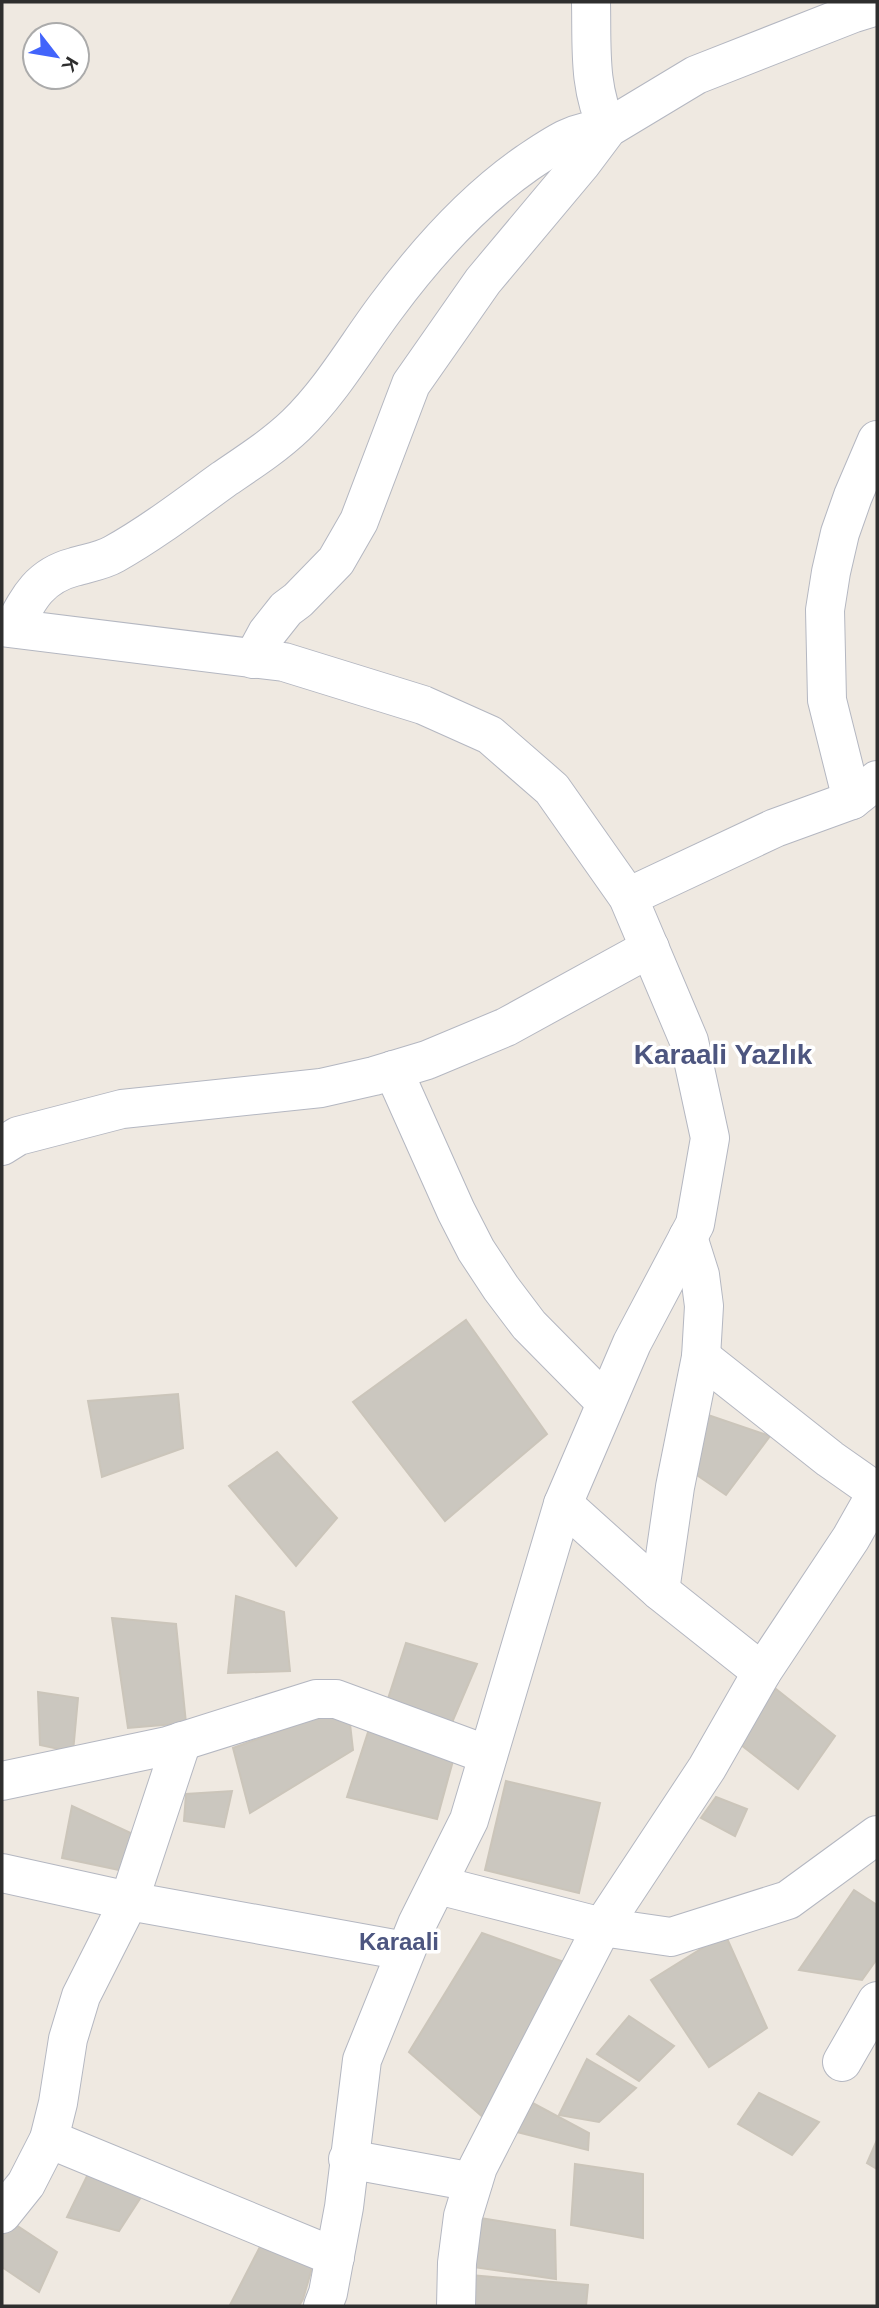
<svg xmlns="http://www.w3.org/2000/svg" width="879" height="2308" font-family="Arial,sans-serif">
	<rect width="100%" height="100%" fill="#efe9e1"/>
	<!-- building -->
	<g fill="#cbc7bf" stroke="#cbc5ba" stroke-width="2">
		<polygon points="466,1320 547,1434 445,1521 353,1402"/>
		<polygon points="178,1394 183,1448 102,1477 88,1401"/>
		<polygon points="708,1415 770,1436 726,1495 694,1473"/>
		<polygon points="277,1452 337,1518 296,1566 229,1486"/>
		<polygon points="236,1596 284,1612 290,1671 228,1673"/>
		<polygon points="112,1618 176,1624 186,1723 128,1728"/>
		<polygon points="406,1643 477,1664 448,1732 386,1705"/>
		<polygon points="776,1689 835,1736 798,1789 736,1741"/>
		<polygon points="38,1692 78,1698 73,1752 40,1745"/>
		<polygon points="348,1706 353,1750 250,1813 233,1748"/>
		<polygon points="370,1726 454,1757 437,1819 347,1797"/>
		<polygon points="506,1781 600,1803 579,1893 485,1870"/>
		<polygon points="232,1791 224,1827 184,1821 186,1794"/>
		<polygon points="716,1797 747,1809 735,1836 701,1818"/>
		<polygon points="72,1806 133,1834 124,1871 62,1858"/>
		<polygon points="854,1890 877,1905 877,1959 862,1980 799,1970"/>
		<polygon points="482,1933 567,1963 486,2120 409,2052"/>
		<polygon points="725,1934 767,2028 709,2067 651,1980"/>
		<polygon points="629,2016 674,2046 639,2081 597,2054"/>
		<polygon points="587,2059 636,2088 599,2122 559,2115"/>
		<polygon points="759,2093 819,2122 792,2155 738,2124"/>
		<polygon points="527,2100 589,2133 588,2150 517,2132"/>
		<polygon points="877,2140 877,2169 867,2163"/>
		<polygon points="575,2164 643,2174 643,2238 571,2225"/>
		<polygon points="91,2168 141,2197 119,2231 67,2217"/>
		<polygon points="468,2216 555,2230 556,2279 459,2265"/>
		<polygon points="7,2219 57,2252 39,2292 2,2267 2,2226"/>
		<polygon points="264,2239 315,2258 303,2299 299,2306 230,2305"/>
		<polygon points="470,2275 588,2285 586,2306 469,2306"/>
	</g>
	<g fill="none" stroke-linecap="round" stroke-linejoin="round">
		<defs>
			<g id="minor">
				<polyline points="2,627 284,662 423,705 490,735 552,789 628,897 689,1041 710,1138 695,1224 632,1343 563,1504 469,1820 417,1924 362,2060 344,2207 328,2293 323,2306"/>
				<path d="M 13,628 C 28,599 39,576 74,567 C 87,563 102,561 114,554 C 153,532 188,505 224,479 C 249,462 274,446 296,425 C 332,390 356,347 386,307 C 426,253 471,202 527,163 C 557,143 571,132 608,128 C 588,89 592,45 591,2"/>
				<polyline points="253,659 267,633 286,609 298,600 336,561 359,521 411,384 483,281 581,164 608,128 696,75 854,13 877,6"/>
				<polyline points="852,800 827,700 825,610 831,572 840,533 853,496 877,440"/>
				<polyline points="628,897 775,828 852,800 877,780"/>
				<polyline points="393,1070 456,1211 476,1250 501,1288 529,1325 606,1403"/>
				<polyline points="2,1146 18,1136 122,1109 321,1088 374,1076 427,1060 506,1027 650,948"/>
				<polyline points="701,1357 830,1459 877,1492"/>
				<polyline points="563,1504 660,1591 762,1672"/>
				<polyline points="660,1591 675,1487 701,1357 704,1306 700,1275 688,1237"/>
				<polyline points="2,1781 167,1746 316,1699 336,1699 488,1755"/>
				<polyline points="2,1873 129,1901 405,1951"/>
				<polyline points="438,1885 602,1927 671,1937 788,1900 877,1835"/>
				<polyline points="842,2062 877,2001"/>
				<polyline points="49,2139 335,2257"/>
				<polyline points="348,2159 473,2182"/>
				<polyline points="2,2214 26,2184 49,2139 58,2103 68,2039 81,1996 129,1901 182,1741"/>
				<polyline points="456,2306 457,2263 463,2216 478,2167 517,2091 602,1927 707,1768 762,1672 851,1538 877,1492"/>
			</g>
		</defs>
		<!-- minor casing -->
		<use href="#minor" stroke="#b4b7c1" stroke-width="40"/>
		<!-- minor -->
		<use href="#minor" stroke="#fff" stroke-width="38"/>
	</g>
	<g text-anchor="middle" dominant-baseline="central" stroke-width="7" stroke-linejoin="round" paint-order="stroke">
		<!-- quarter labels -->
		<g font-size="24" font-weight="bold" fill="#4d5680" stroke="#fff">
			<text x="399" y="1941">Karaali</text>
		</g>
		<!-- district labels -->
		<g font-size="28" font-weight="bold" fill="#4d5680" stroke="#fff">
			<text x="723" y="1054">Karaali Yazlık</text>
		</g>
	</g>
	<!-- border -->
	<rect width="879" height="2308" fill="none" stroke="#2e2e2e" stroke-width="7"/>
	<!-- north arrow -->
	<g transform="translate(56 56) rotate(121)"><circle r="33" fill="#ffffff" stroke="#ababab" stroke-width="2"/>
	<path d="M0-5L12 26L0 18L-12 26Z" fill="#4264fb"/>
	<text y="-10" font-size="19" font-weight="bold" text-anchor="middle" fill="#2e2e2e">K</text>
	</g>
</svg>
